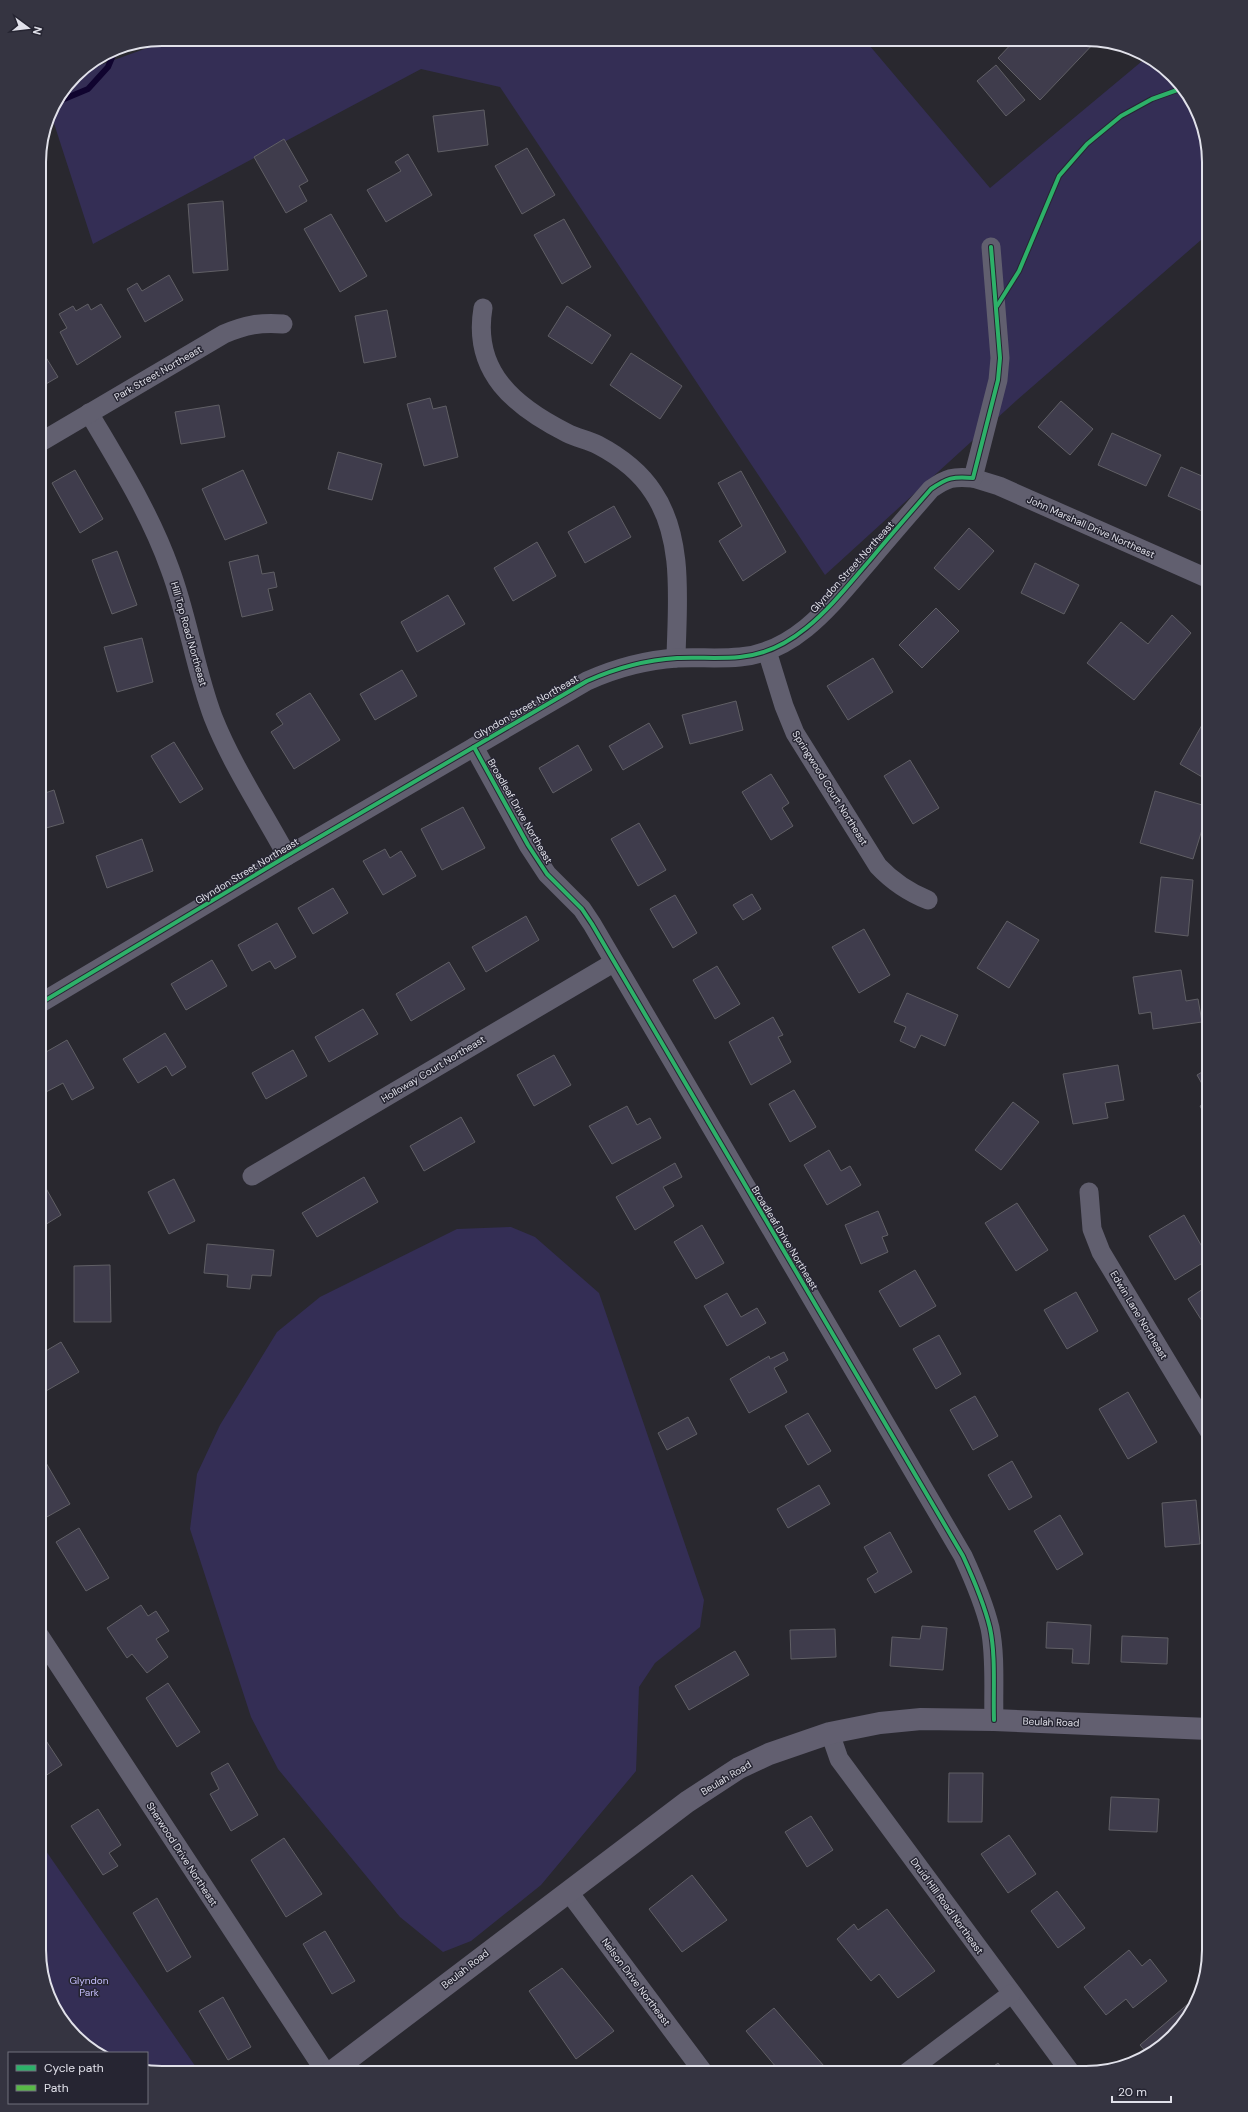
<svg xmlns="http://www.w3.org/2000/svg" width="1248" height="2112" font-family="'DM Sans',sans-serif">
	<rect width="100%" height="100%" fill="#29282f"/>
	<!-- green -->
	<g fill="#342e55">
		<polygon points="172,39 864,39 990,188 1147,57 1155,60 1196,108 1209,162 1209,233 1017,400 825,575 500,87 421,69 93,244 50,111 78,73"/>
		<polygon points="511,1227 535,1237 599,1293 704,1600 700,1627 655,1663 639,1687 636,1771 541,1885 471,1941 443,1952 400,1917 278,1769 251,1717 190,1529 197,1474 220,1425 277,1332 320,1297 457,1229"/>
		<polygon points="39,1841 200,2073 154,2073 147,2070 147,2053 93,2052 52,2004 39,1950"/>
	</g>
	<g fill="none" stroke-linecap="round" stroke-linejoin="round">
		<!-- stream -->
		<polyline stroke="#10042f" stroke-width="6" points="57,102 88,89 108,67 116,48"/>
	</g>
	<!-- building -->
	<g fill="#3f3c4c" stroke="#605f65">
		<polygon points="1016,39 1095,39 1097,40 1040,100 998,58"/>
		<polygon points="996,65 1025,100 1006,116 977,81"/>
		<polygon points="484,110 488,145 438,152 433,116"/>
		<polygon points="284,139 308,181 299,186 307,201 286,213 254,157"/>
		<polygon points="527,148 555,195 522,214 495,166"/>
		<polygon points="408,154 432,195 386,222 367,190 401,171 395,162"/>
		<polygon points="223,201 228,270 193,273 188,204"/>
		<polygon points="331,214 367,276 340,292 304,229"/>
		<polygon points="564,219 591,267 562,284 534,235"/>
		<polygon points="169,275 183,300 145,322 127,289 137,283 142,291"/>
		<polygon points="88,304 91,310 101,304 121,337 77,365 60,332 67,328 59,314 73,306 76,311"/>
		<polygon points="567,306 611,335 592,364 548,336"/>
		<polygon points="387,310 396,357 364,363 355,316"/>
		<polygon points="39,346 58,377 39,388"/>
		<polygon points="631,353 682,386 660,419 610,385"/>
		<polygon points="430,398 433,409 446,406 458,457 424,466 407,404"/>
		<polygon points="1061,401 1093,429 1070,455 1038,427"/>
		<polygon points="219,405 225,437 181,444 175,412"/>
		<polygon points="1112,433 1161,455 1146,486 1098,465"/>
		<polygon points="338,452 382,464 372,500 328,489"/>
		<polygon points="1181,467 1209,479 1209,514 1168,496"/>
		<polygon points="75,470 103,519 80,533 52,483"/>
		<polygon points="243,470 267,523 225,540 202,489"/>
		<polygon points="741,471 786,552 743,581 719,541 742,526 718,483"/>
		<polygon points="614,506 631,537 585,563 568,532"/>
		<polygon points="969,528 994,551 959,590 934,568"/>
		<polygon points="537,542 556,576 513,601 494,568"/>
		<polygon points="117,551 137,605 112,614 92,560"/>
		<polygon points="258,555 262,574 274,572 277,587 268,589 273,610 242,617 229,562"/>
		<polygon points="1035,563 1079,585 1064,614 1021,593"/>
		<polygon points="448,595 465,624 417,652 401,622"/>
		<polygon points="936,608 959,631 922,668 899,645"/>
		<polygon points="1172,615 1191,633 1134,700 1087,663 1121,622 1148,644"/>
		<polygon points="142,638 153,682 117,692 104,647"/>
		<polygon points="873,658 893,692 848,720 827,686"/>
		<polygon points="402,670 417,696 375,720 360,694"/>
		<polygon points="310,693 340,740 294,769 271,732 283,724 276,714"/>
		<polygon points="736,701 743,730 690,744 682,715"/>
		<polygon points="1207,716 1209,717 1209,781 1180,764"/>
		<polygon points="649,723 663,747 623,770 609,746"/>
		<polygon points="174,742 203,789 180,803 151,756"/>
		<polygon points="578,745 592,770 553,793 539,768"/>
		<polygon points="910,760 939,808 913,824 884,776"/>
		<polygon points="771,774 789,803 782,808 793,826 771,840 742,792"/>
		<polygon points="54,790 64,823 39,830 39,795"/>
		<polygon points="1155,791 1209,807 1193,859 1140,843"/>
		<polygon points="463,807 485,848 442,870 421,829"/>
		<polygon points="639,823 666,870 638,886 611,839"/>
		<polygon points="142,839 153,871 107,888 96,856"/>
		<polygon points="385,849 390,858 401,851 416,876 383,895 363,861"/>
		<polygon points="1161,877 1193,880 1188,936 1155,932"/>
		<polygon points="333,888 348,913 313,934 298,908"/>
		<polygon points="752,894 761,909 743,920 733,905"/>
		<polygon points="675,895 697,933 673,948 650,909"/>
		<polygon points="526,916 539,940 486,972 472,947"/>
		<polygon points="1007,921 1039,940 1009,988 977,968"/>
		<polygon points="277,923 296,957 275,969 270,961 252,971 238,945"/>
		<polygon points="39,926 46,938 39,942"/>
		<polygon points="864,929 890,975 859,993 832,947"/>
		<polygon points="212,960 227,986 186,1010 171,984"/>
		<polygon points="449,962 465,989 411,1021 396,994"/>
		<polygon points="717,966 740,1004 715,1019 693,980"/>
		<polygon points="1181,970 1186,1001 1198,999 1202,1022 1153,1029 1151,1012 1139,1014 1133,977"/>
		<polygon points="907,993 958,1015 945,1046 921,1035 915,1048 900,1041 906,1027 894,1022"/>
		<polygon points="363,1009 378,1034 329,1062 315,1037"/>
		<polygon points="773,1017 783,1035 778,1037 791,1062 751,1085 729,1042"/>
		<polygon points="165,1033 186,1067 172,1076 166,1066 138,1083 123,1059"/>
		<polygon points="67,1040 94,1088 72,1100 63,1083 46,1092 39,1080 39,1056"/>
		<polygon points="293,1050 307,1076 266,1099 252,1073"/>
		<polygon points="554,1055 571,1085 534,1106 517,1075"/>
		<polygon points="1118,1065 1124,1100 1105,1103 1108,1118 1073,1124 1063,1074"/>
		<polygon points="1209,1068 1209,1096 1197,1075"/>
		<polygon points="794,1090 816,1127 790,1142 769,1104"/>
		<polygon points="1209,1101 1209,1121 1208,1121 1200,1106"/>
		<polygon points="1013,1102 1039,1122 1001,1170 975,1150"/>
		<polygon points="627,1106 637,1125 650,1118 661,1138 612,1164 589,1126"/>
		<polygon points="461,1117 475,1142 424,1171 410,1146"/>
		<polygon points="829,1150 841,1171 850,1166 861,1185 827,1205 804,1165"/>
		<polygon points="675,1163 682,1177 663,1187 674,1206 635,1230 616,1197"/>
		<polygon points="39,1176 61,1215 40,1228 39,1226"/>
		<polygon points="364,1177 378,1202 317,1237 302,1213"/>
		<polygon points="174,1179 195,1221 169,1234 148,1192"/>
		<polygon points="1017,1203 1048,1250 1016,1271 985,1223"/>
		<polygon points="878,1211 888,1235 882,1237 888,1252 861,1264 845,1225"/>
		<polygon points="1184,1215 1209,1259 1175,1280 1149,1236"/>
		<polygon points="702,1225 724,1263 696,1279 674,1242"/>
		<polygon points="207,1244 274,1250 271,1276 252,1275 250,1289 227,1287 228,1275 204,1273"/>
		<polygon points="110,1265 111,1322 74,1322 74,1266"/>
		<polygon points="915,1270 936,1306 900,1327 879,1291"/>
		<polygon points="1209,1285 1209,1332 1188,1299"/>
		<polygon points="1076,1292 1098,1331 1067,1349 1044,1310"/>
		<polygon points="727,1293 741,1317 757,1308 766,1323 727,1346 704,1306"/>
		<polygon points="939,1335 961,1374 936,1389 913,1349"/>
		<polygon points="61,1342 79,1372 39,1395 39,1355"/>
		<polygon points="784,1352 788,1360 774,1368 787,1392 749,1413 730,1379 769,1356 770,1359"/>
		<polygon points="1128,1392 1157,1442 1128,1459 1099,1409"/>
		<polygon points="975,1396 998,1436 973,1450 950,1410"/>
		<polygon points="808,1413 831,1451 808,1465 785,1426"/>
		<polygon points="688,1417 697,1434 667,1450 658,1433"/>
		<polygon points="42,1456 70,1504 45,1518 39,1508 39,1458"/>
		<polygon points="1012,1461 1032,1497 1009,1510 988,1475"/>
		<polygon points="819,1485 830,1504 788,1528 777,1509"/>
		<polygon points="1196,1500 1200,1544 1165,1547 1162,1503"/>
		<polygon points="1060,1515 1083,1554 1057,1570 1034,1531"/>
		<polygon points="79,1528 109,1578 86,1591 56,1542"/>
		<polygon points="890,1532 912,1572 875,1593 867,1579 878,1572 864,1547"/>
		<polygon points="141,1605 148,1616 156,1611 169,1631 156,1639 168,1657 147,1673 132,1654 127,1658 107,1628"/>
		<polygon points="1047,1622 1091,1625 1089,1664 1072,1663 1073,1649 1046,1648"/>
		<polygon points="922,1626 947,1628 943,1670 890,1666 892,1637 920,1639"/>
		<polygon points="835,1629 836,1657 791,1659 790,1630"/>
		<polygon points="1122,1636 1168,1638 1167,1664 1121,1662"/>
		<polygon points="735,1651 749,1675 689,1710 675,1686"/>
		<polygon points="168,1683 200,1732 177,1747 146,1698"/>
		<polygon points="39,1730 62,1765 39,1780"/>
		<polygon points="228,1763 258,1815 231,1831 210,1794 219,1789 211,1773"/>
		<polygon points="949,1773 983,1773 982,1822 948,1822"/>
		<polygon points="1111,1797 1159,1799 1157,1832 1109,1830"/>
		<polygon points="98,1809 121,1845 109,1853 118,1866 103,1875 71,1826"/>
		<polygon points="811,1816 833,1850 807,1867 785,1832"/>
		<polygon points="1009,1835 1036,1874 1008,1893 981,1854"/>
		<polygon points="284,1838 322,1894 286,1917 251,1860"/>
		<polygon points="692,1875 727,1920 682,1952 649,1909"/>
		<polygon points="1057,1891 1085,1928 1058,1948 1031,1911"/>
		<polygon points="157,1898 191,1957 167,1972 133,1913"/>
		<polygon points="887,1909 935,1971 898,1998 879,1974 871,1981 837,1939 854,1924 858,1930"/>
		<polygon points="325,1931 355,1981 332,1994 303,1944"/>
		<polygon points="1129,1950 1142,1966 1150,1959 1167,1981 1133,2008 1126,1999 1106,2015 1084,1987"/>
		<polygon points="562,1968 614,2031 576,2059 529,1991"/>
		<polygon points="223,1997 251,2047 228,2060 199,2011"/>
		<polygon points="1196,1997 1198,1999 1188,2018 1148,2054 1140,2045"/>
		<polygon points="774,2008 824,2066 817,2073 781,2073 746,2031"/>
		<polygon points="998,2063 1005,2073 985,2073"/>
	</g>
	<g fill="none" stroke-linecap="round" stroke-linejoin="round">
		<!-- minor -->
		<g stroke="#615f6f" stroke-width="19">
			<path d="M 483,308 C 472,372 515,407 567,433 C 577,438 588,440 598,445 C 619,456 640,472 653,492 C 685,539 677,605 676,658"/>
			<path d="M 89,413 C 119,464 150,513 170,569 C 188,617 195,669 213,717 C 232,765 262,810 287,856"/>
			<path d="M 39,443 L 224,334 C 245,325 261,322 283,324"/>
			<polyline points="973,478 999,486 1209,579"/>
			<path d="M 767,651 L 784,706 L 795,733 L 878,866 C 893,882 908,892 928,900"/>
			<path d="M 474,747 L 528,845 L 547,874 L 582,909 L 592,924 L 963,1556 C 974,1580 984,1603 990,1628 C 996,1657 993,1690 994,1720"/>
			<path d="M 39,1004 L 287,856 L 587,681 C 616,668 645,660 677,658 C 698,657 719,659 740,657 C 798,652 835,600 870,560 C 890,536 910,513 931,489 C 947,478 953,476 973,478 L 998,380 L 1000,358 L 991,247"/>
			<polyline points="252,1176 613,963"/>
			<polyline points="1089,1192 1092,1229 1101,1252 1209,1431"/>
			<polyline points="39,1635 326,2073"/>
			<polyline points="830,1733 839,1759 1071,2073"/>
			<polyline points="568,1891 704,2073"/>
			<polyline points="906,2073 1011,1994"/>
		</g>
		<!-- major -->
		<polyline stroke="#625f70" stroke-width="22" points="330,2073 687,1802 739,1768 769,1754 830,1733 880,1723 921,1719 994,1720 1209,1729"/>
		<!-- quiet -->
		<polyline stroke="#58b947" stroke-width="3" stroke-dasharray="6 3" stroke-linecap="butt" points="51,2002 57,2011"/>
		<defs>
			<g id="cycleway">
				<polyline points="997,306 1019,271 1059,176 1087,144 1121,116 1152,99 1180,89"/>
				<path d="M 474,747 L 528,845 L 547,874 L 582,909 L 592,924 L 963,1556 C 974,1580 984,1603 990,1628 C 996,1657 993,1690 994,1720"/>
				<path d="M 39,1004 L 287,856 L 587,681 C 616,668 645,660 677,658 C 698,657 719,659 740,657 C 798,652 835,600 870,560 C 890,536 910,513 931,489 C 947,478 953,476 973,478 L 998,380 L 1000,358 L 991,247"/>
			</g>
		</defs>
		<!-- cycleway casing -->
		<use href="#cycleway" stroke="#262532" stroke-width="6"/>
		<!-- cycleway -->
		<use href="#cycleway" stroke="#2db169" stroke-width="4"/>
	</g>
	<g text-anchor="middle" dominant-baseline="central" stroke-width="3" stroke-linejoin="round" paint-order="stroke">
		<!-- street labels -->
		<g font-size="10" fill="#e1e1ea" stroke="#262532">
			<text transform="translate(158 373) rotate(-30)">Park Street Northeast</text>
			<text transform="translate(1091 527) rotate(24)">John Marshall Drive Northeast</text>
			<text transform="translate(852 567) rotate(-48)">Glyndon Street Northeast</text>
			<text transform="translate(189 634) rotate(74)">Hill Top Road Northeast</text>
			<text transform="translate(526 707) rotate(-30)">Glyndon Street Northeast</text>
			<text transform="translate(830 788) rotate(58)">Springwood Court Northeast</text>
			<text transform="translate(520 811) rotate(60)">Broadleaf Drive Northeast</text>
			<text transform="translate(247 871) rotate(-31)">Glyndon Street Northeast</text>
			<text transform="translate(433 1069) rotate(-31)">Holloway Court Northeast</text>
			<text transform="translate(785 1238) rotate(59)">Broadleaf Drive Northeast</text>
			<text transform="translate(1139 1315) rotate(59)">Edwin Lane Northeast</text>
			<text transform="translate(1051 1722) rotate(2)">Beulah Road</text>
			<text transform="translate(726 1778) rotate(-31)">Beulah Road</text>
			<text transform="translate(182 1854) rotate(57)">Sherwood Drive Northeast</text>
			<text transform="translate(947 1906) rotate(54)">Druid Hill Road Northeast</text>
			<text transform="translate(465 1969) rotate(-38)">Beulah Road</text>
			<text transform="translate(636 1982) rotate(53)">Nelson Drive Northeast</text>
		</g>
		<!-- park labels -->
		<g font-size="10" fill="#c3bcfa" stroke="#262532">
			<text x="89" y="1980">Glyndon<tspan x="89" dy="12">Park</tspan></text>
		</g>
	</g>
	<!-- crop -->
	<path d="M0 0H1248V2112H0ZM162 46H1086A116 116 0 0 1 1202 162V1950A116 116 0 0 1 1086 2066H162A116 116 0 0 1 46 1950V162A116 116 0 0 1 162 46Z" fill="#353441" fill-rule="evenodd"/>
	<path fill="none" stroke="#e1e1ea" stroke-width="2" d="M162 46H1086A116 116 0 0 1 1202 162V1950A116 116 0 0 1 1086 2066H162A116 116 0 0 1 46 1950V162A116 116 0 0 1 162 46Z"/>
	<!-- legend -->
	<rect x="8" y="2052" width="140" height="52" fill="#262532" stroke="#71707c"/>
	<rect x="16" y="2065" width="20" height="6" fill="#2db169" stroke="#71707c"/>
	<text x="44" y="2072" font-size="12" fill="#e1e1ea">Cycle path</text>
	<rect x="16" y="2085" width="20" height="6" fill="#58b947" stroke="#71707c"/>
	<text x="44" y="2092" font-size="12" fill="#e1e1ea">Path</text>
	<!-- north arrow -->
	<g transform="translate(28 28) rotate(105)" stroke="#262532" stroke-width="3" paint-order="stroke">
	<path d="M0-3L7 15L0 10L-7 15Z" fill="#e1e1ea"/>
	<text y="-6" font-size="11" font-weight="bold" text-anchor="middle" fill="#e1e1ea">N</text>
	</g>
	<!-- scale -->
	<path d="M1112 2096v6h59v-6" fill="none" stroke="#e1e1ea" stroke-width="2"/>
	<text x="1118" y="2096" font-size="12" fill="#e1e1ea" stroke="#262532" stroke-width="3" paint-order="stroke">20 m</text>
</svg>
